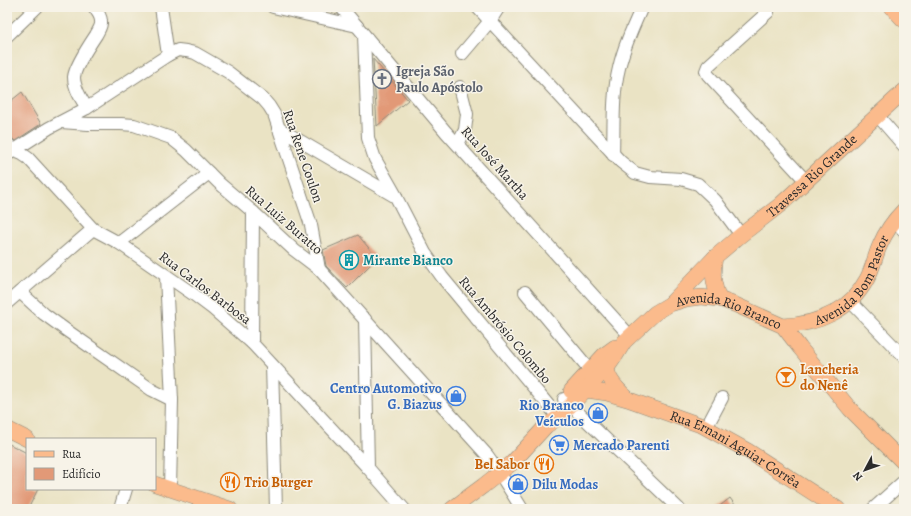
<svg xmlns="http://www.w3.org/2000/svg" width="911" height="516" font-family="Alegreya,serif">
	<rect width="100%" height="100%" fill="#f7f3e8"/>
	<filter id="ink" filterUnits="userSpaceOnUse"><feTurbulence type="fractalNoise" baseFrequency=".025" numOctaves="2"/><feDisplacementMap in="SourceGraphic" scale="8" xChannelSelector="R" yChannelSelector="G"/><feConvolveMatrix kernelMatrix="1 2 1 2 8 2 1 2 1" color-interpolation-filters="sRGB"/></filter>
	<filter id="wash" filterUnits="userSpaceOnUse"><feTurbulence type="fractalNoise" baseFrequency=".012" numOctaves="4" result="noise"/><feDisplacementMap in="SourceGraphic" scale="16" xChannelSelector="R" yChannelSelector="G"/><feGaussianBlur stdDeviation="0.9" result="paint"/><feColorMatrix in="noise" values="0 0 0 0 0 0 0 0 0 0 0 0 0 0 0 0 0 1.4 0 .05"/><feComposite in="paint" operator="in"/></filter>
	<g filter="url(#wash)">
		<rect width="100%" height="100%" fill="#eae3c4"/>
		<g id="blocks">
			<!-- building -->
			<g fill="#e29977">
				<polygon points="373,59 408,100 377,126"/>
				<polygon points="22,92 41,124 15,141 7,134 7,104"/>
				<polygon points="358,235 377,258 347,288 326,266 323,250"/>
				<polygon points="7,443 27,453 27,489 38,489 28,509 7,509"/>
				<polygon points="730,498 738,509 716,509"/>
			</g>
		</g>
	</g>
	<g filter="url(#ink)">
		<use href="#blocks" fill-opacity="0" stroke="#8a8778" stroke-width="1"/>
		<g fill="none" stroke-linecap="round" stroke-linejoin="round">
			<defs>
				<g id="minor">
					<polyline points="161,7 168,55"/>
					<polyline points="273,7 357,26"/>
					<polyline points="341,7 446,132 630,336"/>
					<polyline points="477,7 621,162 635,173 650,177 681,179 698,184 715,200 741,235"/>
					<polyline points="767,7 768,12 708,66 706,71 708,75 806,181"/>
					<polyline points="364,35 368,138 375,159 396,196"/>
					<polyline points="7,36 37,7"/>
					<polyline points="462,54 490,21 499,7"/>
					<path d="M 87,108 C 81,99 74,88 74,77 C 75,67 90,44 96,35 C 98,31 102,26 101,21 C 101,16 97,11 94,7"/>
					<polyline points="877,115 904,146"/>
					<polyline points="61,122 88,124 121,124 134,125 171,138 186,150 219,183 253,212 294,250 319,269 487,455 499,472 522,509"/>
					<polyline points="278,128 396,197 425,253 442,277 554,412 559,417"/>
					<polyline points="7,143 14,151 22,154 28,158 93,229 119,243 193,294 213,309 252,343 368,468 404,509"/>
					<polyline points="458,144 465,130 467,114 460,87"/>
					<polyline points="10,153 49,128 87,108 168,55 178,50 186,51 195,53 202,57 228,72 263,99 269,106 274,114 311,225 319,269"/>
					<path d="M 613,155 C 614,126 612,96 619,68 C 624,46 633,27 642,7"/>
					<polyline points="894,220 904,231"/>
					<polyline points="119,243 209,173"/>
					<polyline points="166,276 172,400 170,489"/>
					<polyline points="20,292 44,314 66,330 152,390 172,400"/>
					<polyline points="525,292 590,370"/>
					<polyline points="850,301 904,357"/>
					<polyline points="7,303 93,229"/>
					<polyline points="365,319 368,468"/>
					<polyline points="252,343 253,212"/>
					<polyline points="272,365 276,509"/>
					<polyline points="564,399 679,509"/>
					<polyline points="706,428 722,398"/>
					<polyline points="120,509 126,489"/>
					<polyline points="873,509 904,481"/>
				</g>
				<g id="major">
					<path d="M 715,257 C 712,275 713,282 719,299"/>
					<path id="s1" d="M 671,303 L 715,257 L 741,235 L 780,205 L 904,91"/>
					<path id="s2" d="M 783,326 C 818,324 850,311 867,279 C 873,268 875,256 880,245 C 886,231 894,220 904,210"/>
					<path d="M 608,359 C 603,375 616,388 627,398"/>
					<path id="s3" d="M 586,390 L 607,393 L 627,399 L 703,426 L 748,451 L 838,509"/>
					<polyline points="571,391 604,355 615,347"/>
					<polyline points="7,429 27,439"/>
					<polyline points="155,484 230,509"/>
					<path id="s4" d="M 452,509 L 483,486 L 512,463 L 546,426 L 559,417 L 607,368 L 616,355 L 624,342 L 655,313 L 670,304 L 686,299 L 701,297 L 719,299 L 736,305 L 783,326 L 800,348 L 850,409 L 904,463"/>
				</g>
				<polyline id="highway" points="893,7 904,19"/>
			</defs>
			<!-- minor casing -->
			<use href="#minor" stroke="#8a8778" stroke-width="14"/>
			<!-- major casing -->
			<use href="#major" stroke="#8a8778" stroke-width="16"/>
			<!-- highway casing -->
			<use href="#highway" stroke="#8a8778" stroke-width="18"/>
			<!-- minor -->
			<use href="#minor" stroke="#fff" stroke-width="12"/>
			<!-- major -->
			<use href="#major" stroke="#fbbb8c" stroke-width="15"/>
			<!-- highway -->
			<use href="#highway" stroke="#fbbb8c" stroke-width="17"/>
		</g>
	</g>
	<!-- icons -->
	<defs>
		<symbol id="church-ring" viewBox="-11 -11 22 22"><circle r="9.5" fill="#f7f3e8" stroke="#6b7280" stroke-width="1.5"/><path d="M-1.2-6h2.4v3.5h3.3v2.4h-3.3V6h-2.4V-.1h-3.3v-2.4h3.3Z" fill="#6b7280"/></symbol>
		<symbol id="building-ring" viewBox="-11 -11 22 22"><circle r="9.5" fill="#f7f3e8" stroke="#0f9aa8" stroke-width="1.5"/><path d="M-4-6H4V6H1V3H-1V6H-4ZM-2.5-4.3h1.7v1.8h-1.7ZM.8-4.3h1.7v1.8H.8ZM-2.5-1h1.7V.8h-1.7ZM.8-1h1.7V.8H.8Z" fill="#0f9aa8"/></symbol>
		<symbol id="bar-ring" viewBox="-11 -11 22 22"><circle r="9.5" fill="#f7f3e8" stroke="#e8710a" stroke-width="1.5"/><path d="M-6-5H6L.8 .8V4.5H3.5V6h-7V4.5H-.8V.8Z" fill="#e8710a"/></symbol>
		<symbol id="shop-ring" viewBox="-11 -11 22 22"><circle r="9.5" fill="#f7f3e8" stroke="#3f7fe0" stroke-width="1.5"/><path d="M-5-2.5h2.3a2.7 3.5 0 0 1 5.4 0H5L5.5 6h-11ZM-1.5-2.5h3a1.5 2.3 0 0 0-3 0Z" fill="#3f7fe0"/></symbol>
		<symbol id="supermarket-ring" viewBox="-11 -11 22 22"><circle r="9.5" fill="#f7f3e8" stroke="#3f7fe0" stroke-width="1.5"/><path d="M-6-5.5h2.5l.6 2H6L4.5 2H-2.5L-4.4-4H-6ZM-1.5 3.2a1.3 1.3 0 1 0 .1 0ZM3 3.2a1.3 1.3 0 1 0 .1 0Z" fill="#3f7fe0"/></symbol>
		<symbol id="restaurant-ring" viewBox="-11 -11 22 22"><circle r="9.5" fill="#f7f3e8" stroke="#e8710a" stroke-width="1.5"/><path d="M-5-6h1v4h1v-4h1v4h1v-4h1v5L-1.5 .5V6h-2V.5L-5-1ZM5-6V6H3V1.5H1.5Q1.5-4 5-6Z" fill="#e8710a"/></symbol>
	</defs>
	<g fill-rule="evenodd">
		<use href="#church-ring" x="371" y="68" width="22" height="22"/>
		<use href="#building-ring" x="338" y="249" width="22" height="22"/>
		<use href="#bar-ring" x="775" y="366" width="22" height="22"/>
		<use href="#shop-ring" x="445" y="385" width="22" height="22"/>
		<use href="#shop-ring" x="587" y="402" width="22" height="22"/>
		<use href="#supermarket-ring" x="548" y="434" width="22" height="22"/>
		<use href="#restaurant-ring" x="533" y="453" width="22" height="22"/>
		<use href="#restaurant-ring" x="219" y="471" width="22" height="22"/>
		<use href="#shop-ring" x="507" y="473" width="22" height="22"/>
	</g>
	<g text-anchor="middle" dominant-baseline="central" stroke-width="3" stroke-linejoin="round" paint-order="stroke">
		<!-- worship labels -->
		<g font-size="14" font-weight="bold" fill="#5b616d" stroke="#f7f3e8" text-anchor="start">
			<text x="396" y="71">Igreja São<tspan x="396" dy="16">Paulo Apóstolo</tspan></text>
		</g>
		<!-- street labels -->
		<g font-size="14" fill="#2b2b2b" stroke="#f7f3e8">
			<text transform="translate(303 156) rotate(71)">Rua Rene Coulon</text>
			<text transform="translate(495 163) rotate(48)">Rua José Martha</text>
			<text stroke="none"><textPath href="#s1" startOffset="190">Travessa Rio Grande</textPath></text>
			<text transform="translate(284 220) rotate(41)">Rua Luiz Buratto</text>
			<text stroke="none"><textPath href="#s2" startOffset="90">Avenida Bom Pastor</textPath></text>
			<text transform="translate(205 288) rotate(37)">Rua Carlos Barbosa</text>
			<text stroke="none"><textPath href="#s4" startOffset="363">Avenida Rio Branco</textPath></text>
			<text transform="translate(505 330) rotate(50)">Rua Ambrósio Colombo</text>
			<text stroke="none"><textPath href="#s3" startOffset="162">Rua Ernani Aguiar Corrêa</textPath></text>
		</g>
		<!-- culture labels -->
		<g font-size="14" font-weight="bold" fill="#0d838f" stroke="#f7f3e8" text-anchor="start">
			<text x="363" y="260">Mirante Bianco</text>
		</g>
		<!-- food labels -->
		<g font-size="14" font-weight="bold" fill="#c56008" stroke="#f7f3e8" text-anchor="start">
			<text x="800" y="369">Lancheria<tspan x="800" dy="16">do Nenê</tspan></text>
			<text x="530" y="464" text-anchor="end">Bel Sabor</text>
			<text x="244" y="482">Trio Burger</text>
		</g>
		<!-- shop labels -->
		<g font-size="14" font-weight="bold" fill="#366cbe" stroke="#f7f3e8" text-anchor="end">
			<text x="442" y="388">Centro Automotivo<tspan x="442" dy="16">G. Biazus</tspan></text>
			<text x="584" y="405">Rio Branco<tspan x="584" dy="16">Veículos</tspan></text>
			<text x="573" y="445" text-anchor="start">Mercado Parenti</text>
			<text x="532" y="484" text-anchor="start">Dilu Modas</text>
		</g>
	</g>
	<!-- margin -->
	<rect width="911" height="516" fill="none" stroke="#f7f3e8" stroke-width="24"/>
	<!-- legend -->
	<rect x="26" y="438" width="130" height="52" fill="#f7f3e8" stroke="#a5a39c"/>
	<rect x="34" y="451" width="20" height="6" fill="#fbbb8c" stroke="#a5a39c"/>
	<text x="62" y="458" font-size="12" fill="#2b2b2b">Rua</text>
	<rect x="34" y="468" width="20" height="12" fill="#e29977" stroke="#a5a39c"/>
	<text x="62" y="478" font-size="12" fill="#2b2b2b">Edifício</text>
	<!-- north arrow -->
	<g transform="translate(865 470) rotate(229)" stroke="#f7f3e8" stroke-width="3" paint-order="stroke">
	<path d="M0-3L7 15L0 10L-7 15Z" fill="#2b2b2b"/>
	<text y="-6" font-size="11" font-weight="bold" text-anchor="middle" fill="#2b2b2b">N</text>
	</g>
</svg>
